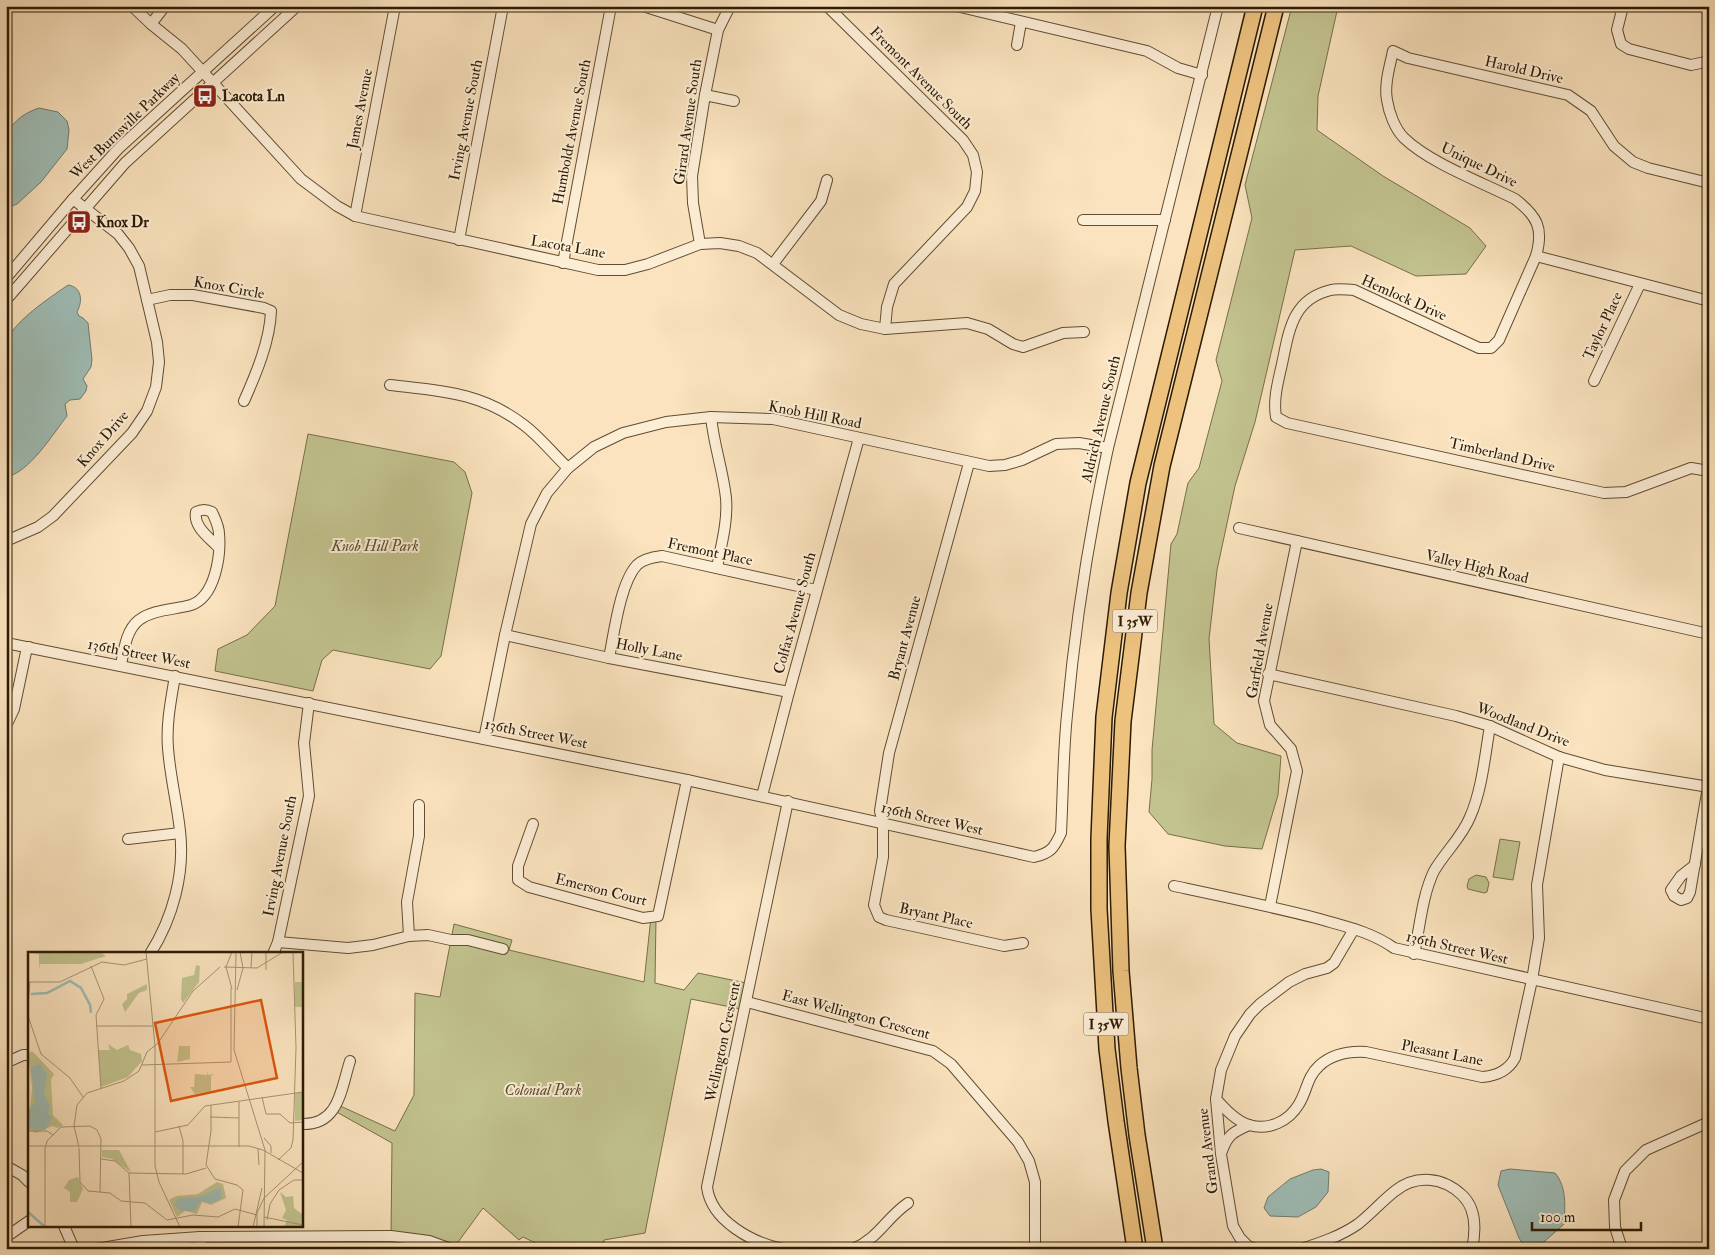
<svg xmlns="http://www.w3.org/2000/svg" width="1715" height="1255" font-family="'IM FELL Double Pica',serif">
	<rect width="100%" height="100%" fill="#fae3be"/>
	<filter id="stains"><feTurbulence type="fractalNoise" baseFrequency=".004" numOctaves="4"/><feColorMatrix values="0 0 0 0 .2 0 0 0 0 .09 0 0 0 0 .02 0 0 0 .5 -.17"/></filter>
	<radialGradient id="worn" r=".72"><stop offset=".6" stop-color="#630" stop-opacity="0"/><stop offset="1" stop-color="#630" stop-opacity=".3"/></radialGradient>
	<!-- green -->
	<g fill="#c2c38f" stroke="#776f49">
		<polygon points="1292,6 1342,6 1337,11 1318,96 1317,130 1383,176 1470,228 1486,246 1466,274 1416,276 1351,246 1295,250 1255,422 1235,486 1217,570 1209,639 1214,724 1237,743 1281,756 1278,795 1262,849 1225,846 1168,834 1149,812 1152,779 1152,750 1171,544 1177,534 1188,483 1199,468 1222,381 1216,360 1252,218 1245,185"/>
		<polygon points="308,434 454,462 465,472 472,493 441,656 430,669 333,650 322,660 313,691 215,671 218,649 247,635 275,606"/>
		<polygon points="1500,839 1520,842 1513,880 1493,877"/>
		<polygon points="1476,875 1486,877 1489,883 1487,892 1484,893 1468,889 1467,886 1469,879"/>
		<polygon points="651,917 656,917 655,983 684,990 698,973 751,984 745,1010 691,999 645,1233 604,1240 602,1249 548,1249 523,1237 519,1240 483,1208 453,1249 391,1236 392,1143 333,1110 336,1104 395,1131 414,1095 415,993 440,997 454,924 512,940 509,950 644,982"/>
	</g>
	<!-- water -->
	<g fill="#9fbdb6" stroke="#717c6e">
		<path d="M 39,108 L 58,112 L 67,121 L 69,130 L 67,149 L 41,182 L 17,204 L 12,206 L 6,205 L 6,134 C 15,120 24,113 39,108 Z"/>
		<path d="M 68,285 C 82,287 83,301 77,312 L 79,316 L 83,318 L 88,323 L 92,360 L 91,367 L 83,379 L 87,386 L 86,391 L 80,399 L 70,400 L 65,404 L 67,416 C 53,434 29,473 6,477 L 6,341 C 17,319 48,299 68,285 Z"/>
		<polygon points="1321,1169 1329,1172 1328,1192 1316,1207 1298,1217 1270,1216 1264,1208 1268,1197 1290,1179 1313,1170"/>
		<path d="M 1510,1169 L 1555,1173 C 1567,1187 1565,1207 1564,1224 L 1536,1249 L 1526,1249 L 1519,1238 L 1498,1185 L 1501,1171 Z"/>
	</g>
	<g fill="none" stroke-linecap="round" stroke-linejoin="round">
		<defs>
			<g id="minor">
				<polyline points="132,6 151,24 182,49 301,179 337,206 355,216 598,270 625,270 648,264 700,244 720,243 739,246 757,253 839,315 861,324 885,329 967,323 988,329 1013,344 1023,347 1063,333 1084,332"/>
				<polyline points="643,6 718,30"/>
				<polyline points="827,6 963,140 973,155 977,172 975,191 967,207 894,284 887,307 885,329"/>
				<polyline points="956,6 1147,51 1178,68 1202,75"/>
				<polyline points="1623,6 1617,30 1621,44 1629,49 1691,65 1705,62 1709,58"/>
				<polyline points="151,24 165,6"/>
				<polyline points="1017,45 1021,22"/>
				<polyline points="705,95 734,101"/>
				<path d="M 1709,183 L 1648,168 L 1633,162 L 1614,146 L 1591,111 L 1568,95 L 1408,58 L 1393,51 C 1390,66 1384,84 1387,100 C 1389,113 1395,129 1404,138 C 1430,163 1481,182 1515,199 C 1537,216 1544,228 1536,256 L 1709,301"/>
				<polyline points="355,216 395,6"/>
				<polyline points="1083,220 1165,220"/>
				<polyline points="459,240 503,6"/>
				<polyline points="700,244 693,203 692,176 705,95 718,30 730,6"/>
				<path d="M 1536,256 L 1499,340 L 1491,348 L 1479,348 L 1354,290 C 1347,290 1338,288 1331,290 C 1292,299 1289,331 1282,364 C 1278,382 1273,399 1276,417 L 1287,423 L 1604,493 L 1626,492 L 1691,468 L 1709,471"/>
				<polyline points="563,263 611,6"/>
				<polyline points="773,264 821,201 827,180"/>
				<polyline points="6,278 73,199 119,148 275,6"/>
				<polyline points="6,300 125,163 297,6"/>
				<path d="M 147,300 L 170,295 L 193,295 L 264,308 L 271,311 C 270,341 256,374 244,401"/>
				<polyline points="1594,381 1640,284"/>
				<path d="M 390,385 C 441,391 481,392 524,425 C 540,437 553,454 568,468"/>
				<path d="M 711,417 C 714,446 723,470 726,498 C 728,522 721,545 717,568"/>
				<polyline points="969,463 889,753 880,811 883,823 883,857 874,905 879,917 886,920 1004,946 1023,943"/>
				<polyline points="1239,528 1709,634"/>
				<polyline points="6,541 38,527 53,516 132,433 147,411 156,387 159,362 157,342 139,266 129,248 118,234 73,199"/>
				<polyline points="505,635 609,658 789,692"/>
				<path d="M 6,643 L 687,780 L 1034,857 C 1051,853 1054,848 1061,833 C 1063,794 1063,754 1067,715 C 1075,625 1089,536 1108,448 L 1218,6"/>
				<path d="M 609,658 C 614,634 620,583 637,565 C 643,559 654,557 662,556 L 816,590"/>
				<path d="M 121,665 C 124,650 126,630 139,620 C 154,609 174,610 191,605 C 215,597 221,556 219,534 C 219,526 215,519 212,512 C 206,509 202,509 196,512 C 193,527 210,538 219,548"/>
				<polyline points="1268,674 1456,716 1490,726 1559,757 1605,770 1709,787"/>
				<polyline points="6,726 14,709 26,652 29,647"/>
				<polyline points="484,739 505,635 531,524 547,493 568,468 594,447 623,433 666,422 711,417 773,419 989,466 1005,465 1022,460 1056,444 1079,443 1108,448"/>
				<polyline points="762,796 789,692 859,438"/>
				<polyline points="533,824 518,866 518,880 529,887 643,918 658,916 687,780"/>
				<polyline points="128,839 180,833"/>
				<polyline points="1695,865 1681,876 1671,890 1674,896 1681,900 1687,898 1690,892 1708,787"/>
				<path d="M 1174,886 C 1221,896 1269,906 1316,918 C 1343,926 1370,931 1394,948 L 1709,1019"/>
				<polyline points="1270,906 1297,771 1291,749 1270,725 1264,701 1297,541"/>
				<polyline points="409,936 407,902 419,836 419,805"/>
				<polyline points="278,942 348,948 373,945 409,936 428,935 451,940 468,940 503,949"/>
				<path d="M 150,954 C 173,918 185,873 180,831 C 177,803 170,776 168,748 C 166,724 171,700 175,676"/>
				<polyline points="273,954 278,942 309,796 304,743 309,703"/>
				<path d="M 1414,954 C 1420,927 1422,896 1434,871 C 1445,852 1462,837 1470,817 C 1482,790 1485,755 1490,726"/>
				<polyline points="747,1002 933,1051 951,1064 1018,1142 1029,1161 1035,1182 1035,1249"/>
				<polyline points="6,1055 12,1060 23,1055 29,1055"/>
				<path d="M 1216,1099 C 1225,1109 1236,1121 1249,1125 C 1269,1131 1289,1121 1299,1104 C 1307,1091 1307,1077 1319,1066 C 1332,1054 1348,1051 1366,1052 L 1482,1077 C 1497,1076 1508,1071 1515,1058 L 1532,980 L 1539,938 L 1537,885 L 1559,757"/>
				<path d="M 301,1124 C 339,1126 341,1089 350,1061"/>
				<path d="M 1222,1151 C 1228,1134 1234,1132 1249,1125"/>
				<polyline points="6,1166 22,1175 29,1182"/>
				<polyline points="64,1226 74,1249"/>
				<polyline points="6,1237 29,1221"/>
				<polyline points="200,1237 201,1249"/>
				<polyline points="96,1249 143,1241 200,1237 391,1236 429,1241 451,1249"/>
				<path d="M 783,1249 C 753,1243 711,1221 707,1187 L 788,801"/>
				<path d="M 853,1249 C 880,1237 885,1219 908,1203"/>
				<polyline points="1256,1249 1248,1246 1240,1238 1233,1226 1221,1154 1216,1099 1221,1070 1235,1036 1250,1014 1260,1004 1289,982 1305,974 1327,968 1334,963 1354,929"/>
				<path d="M 1301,1249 C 1320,1243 1341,1236 1358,1224 C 1371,1214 1382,1201 1395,1191 C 1416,1174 1443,1177 1462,1195 C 1477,1209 1476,1230 1472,1249"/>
				<polyline points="1622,1249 1615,1227 1614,1200 1625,1171 1646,1150 1709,1122"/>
			</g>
			<g id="highway">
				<polyline points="1135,1249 1116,1121 1107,1049 1099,909 1099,839 1104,717 1119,593 1138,483 1255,6"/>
				<polyline points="1155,1249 1137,1135 1129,1068 1121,971 1117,846 1123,721 1139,593 1162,466 1276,6"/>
			</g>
		</defs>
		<!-- minor casing -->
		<use href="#minor" stroke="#604d32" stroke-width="12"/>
		<!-- highway casing -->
		<use href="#highway" stroke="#2c1b03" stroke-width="18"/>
		<!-- minor -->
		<use href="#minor" stroke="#fcedd5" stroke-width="10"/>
		<!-- highway -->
		<use href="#highway" stroke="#edc27f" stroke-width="15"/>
	</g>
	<!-- icons -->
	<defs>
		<symbol id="bus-square" viewBox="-11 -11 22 22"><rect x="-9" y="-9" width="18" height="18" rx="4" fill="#8f2418" stroke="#fcedd5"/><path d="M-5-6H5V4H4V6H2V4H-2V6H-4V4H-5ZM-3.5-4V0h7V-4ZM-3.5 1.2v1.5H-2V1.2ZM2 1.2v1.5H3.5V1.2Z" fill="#fff"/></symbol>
	</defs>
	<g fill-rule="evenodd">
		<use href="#bus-square" x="191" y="82" width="28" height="28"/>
		<use href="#bus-square" x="65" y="208" width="28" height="28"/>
	</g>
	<g text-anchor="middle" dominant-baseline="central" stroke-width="4" stroke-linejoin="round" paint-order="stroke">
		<!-- shield labels -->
		<g fill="#fcedd5" stroke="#6a5a42" stroke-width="1">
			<rect x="1112.5" y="609.5" width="45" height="23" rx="4"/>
			<rect x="1083.5" y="1012.5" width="45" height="23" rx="4"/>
		</g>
		<g font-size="14" font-weight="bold" fill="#2c1b03">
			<text x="1135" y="621">I 35W</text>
			<text x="1106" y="1024">I 35W</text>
		</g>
		<!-- street labels -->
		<g font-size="15" fill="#2c1b03" stroke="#fcedd5">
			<text transform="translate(1524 70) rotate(13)">Harold Drive</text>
			<text transform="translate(921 78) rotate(45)">Fremont Avenue South</text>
			<text transform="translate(360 109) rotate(-79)">James Avenue</text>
			<text transform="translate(466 120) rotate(-79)">Irving Avenue South</text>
			<text transform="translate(688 122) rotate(-82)">Girard Avenue South</text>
			<text transform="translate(125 126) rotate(-44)">West Burnsville Parkway</text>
			<text transform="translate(572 132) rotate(-79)">Humboldt Avenue South</text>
			<text transform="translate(1479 165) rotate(26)">Unique Drive</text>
			<text transform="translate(568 247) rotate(10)">Lacota Lane</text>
			<text transform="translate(229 288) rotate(10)">Knox Circle</text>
			<text transform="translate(1404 298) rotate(24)">Hemlock Drive</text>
			<text transform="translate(1603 326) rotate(-65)">Taylor Place</text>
			<text transform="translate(815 415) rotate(11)">Knob Hill Road</text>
			<text transform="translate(1101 419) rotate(-77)">Aldrich Avenue South</text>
			<text transform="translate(103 439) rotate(-49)">Knox Drive</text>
			<text transform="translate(1502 455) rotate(13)">Timberland Drive</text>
			<text transform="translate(710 552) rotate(12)">Fremont Place</text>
			<text transform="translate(1477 567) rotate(13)">Valley High Road</text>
			<text transform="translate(795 613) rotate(-75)">Colfax Avenue South</text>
			<text transform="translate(905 638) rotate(-75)">Bryant Avenue</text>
			<text transform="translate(649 650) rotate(11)">Holly Lane</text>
			<text transform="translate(1260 651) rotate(-80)">Garfield Avenue</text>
			<text transform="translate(139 654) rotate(11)">136th Street West</text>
			<text transform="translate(1523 725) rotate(21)">Woodland Drive</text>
			<text transform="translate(536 734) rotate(11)">136th Street West</text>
			<text transform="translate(932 819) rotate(13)">136th Street West</text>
			<text transform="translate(280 856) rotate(-79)">Irving Avenue South</text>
			<text transform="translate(601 890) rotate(14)">Emerson Court</text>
			<text transform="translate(936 916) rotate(12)">Bryant Place</text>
			<text transform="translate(1457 948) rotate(13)">136th Street West</text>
			<text transform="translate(856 1015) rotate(15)">East Wellington Crescent</text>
			<text transform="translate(723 1042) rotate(-78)">Wellington Crescent</text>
			<text transform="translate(1442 1053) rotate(11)">Pleasant Lane</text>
			<text transform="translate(1208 1151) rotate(-97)">Grand Avenue</text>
		</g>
		<!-- poi labels -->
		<g font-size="15" font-weight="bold" fill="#2c1b03" stroke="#fcedd5" text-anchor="start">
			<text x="222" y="96">Lacota Ln</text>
			<text x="96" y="222">Knox Dr</text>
		</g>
		<!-- park labels -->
		<g font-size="15" font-style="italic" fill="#594d2d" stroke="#fcedd5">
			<text x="375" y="546">Knob Hill Park</text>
			<text x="543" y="1090">Colonial Park</text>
		</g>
	</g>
	<!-- overview -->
	<g transform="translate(28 952)">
		<rect width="275" height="275" fill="#fae3be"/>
		<path d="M 0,0 L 72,0 L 78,4 L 53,12 L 12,12 L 11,17 L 11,2 ZM 168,13 L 172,14 L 171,30 L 155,51 L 153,47 L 154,26 L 166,23 ZM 267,30 L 275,30 L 275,55 L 267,55 ZM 119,32 L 119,38 L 111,41 L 97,60 L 94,52 L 99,47 L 99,42 ZM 80,92 L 89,98 L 100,93 L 102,98 L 113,102 L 114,109 L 100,125 L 73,135 L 70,98 L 82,98 ZM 151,94 L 162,94 L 162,107 L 149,110 ZM 4,99 L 26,122 L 23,128 L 25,163 L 35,173 L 30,176 L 24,174 L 8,181 L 0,178 L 4,136 L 0,102 ZM 179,119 L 180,123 L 186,122 L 183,124 L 183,139 L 167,142 L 162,135 L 166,135 L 167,122 L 179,123 ZM 275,140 L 275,168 L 267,169 L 267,141 ZM 74,198 L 91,198 L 103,220 L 84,207 L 74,205 ZM 50,225 L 55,237 L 49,250 L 42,250 L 42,240 L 36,236 L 41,228 ZM 189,230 L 195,232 L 198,246 L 183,253 L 174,250 L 169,262 L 157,259 L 149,265 L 141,248 L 148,244 L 170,242 ZM 252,240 L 258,245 L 265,244 L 266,256 L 275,263 L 275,275 L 256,275 L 259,268 L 254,266 L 258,258 Z" fill="#c2c38f"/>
		<path d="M 12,112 L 19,123 L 16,142 L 22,154 L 20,162 L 25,165 L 17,178 L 6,177 L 0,173 L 0,158 L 7,151 L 3,115 ZM 193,235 L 193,247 L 183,251 L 173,249 L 166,259 L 154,259 L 146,253 L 151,246 L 171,245 Z" fill="#9fbdb6"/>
		<path fill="none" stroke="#9fbdb6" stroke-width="2.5" d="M 3,42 L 19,41 L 42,29 L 53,36 L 62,53 L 63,61M 0,260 L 16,274"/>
		<path fill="none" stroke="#a89373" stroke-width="1" d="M 118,0 L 127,94 L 127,214 L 131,230 L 152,275M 208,0 L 206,98 L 237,198 L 236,275M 212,0 L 215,16M 63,14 L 76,47 L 68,63 L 73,137M 196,15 L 229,16 L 255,0M 198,15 L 204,0M 198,15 L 204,37M 223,16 L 224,0M 238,18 L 238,0M 0,30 L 32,30 L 74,10 L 96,13 L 119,7M 209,38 L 215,16M 0,53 L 2,30M 0,64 L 13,102 L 42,126 L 55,145M 68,74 L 125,74M 114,113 L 203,110 L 203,36M 234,145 L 238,162 L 252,162 L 262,171 L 275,170M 211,150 L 211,195M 183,153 L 183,179 L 178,213 L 187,227 L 209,233 L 215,238 L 210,275M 182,165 L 211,166M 151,174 L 155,189 L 155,222M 0,179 L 19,179 L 25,183M 127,180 L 160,173 L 177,154 L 275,140M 236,186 L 243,194 L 243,201M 0,194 L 221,194 L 235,198 L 275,221M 51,195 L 46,174 L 49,153 L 59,141 L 96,129 L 111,119 L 119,100 L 130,91 L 165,39 L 192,15M 51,196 L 52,230 L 60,239 L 82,241 L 93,249 L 117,251 L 139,268 L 165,263 L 190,265 L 207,257 L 229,263M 230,197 L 231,213M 73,207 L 87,209 L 101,221 L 103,275M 250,208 L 263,196 L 265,188 L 268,96 L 265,0M 101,221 L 158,222 L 178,216M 236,265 L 275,273M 239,268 L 242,252 L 251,238 L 266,228 L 275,228M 17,275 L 17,197 L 19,189 L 33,175 L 62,174 L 69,178 L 73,187 L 72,240M 225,275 L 234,236M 229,275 L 229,261 L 236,246 L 275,210"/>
		<path fill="#df560c" fill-opacity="0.15" stroke="#df560c" stroke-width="2.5" d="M 233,48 L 249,126 L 143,149 L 127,71 Z"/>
		<rect width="275" height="275" fill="none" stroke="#2c1b03" stroke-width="2.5"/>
	</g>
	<!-- margin -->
	<rect width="1715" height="1255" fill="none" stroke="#fae3be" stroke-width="25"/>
	<rect x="8" y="8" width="1700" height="1240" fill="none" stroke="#2c1b03" stroke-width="2.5"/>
	<rect x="12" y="12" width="1690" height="1230" fill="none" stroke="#2c1b03"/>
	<!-- scale -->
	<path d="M1532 1222v8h109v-8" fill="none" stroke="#2c1b03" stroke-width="2.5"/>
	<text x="1540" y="1222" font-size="15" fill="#2c1b03" stroke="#fcedd5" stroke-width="4" paint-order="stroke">100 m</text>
	<rect width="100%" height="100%" filter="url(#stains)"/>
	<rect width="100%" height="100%" fill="url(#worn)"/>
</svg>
